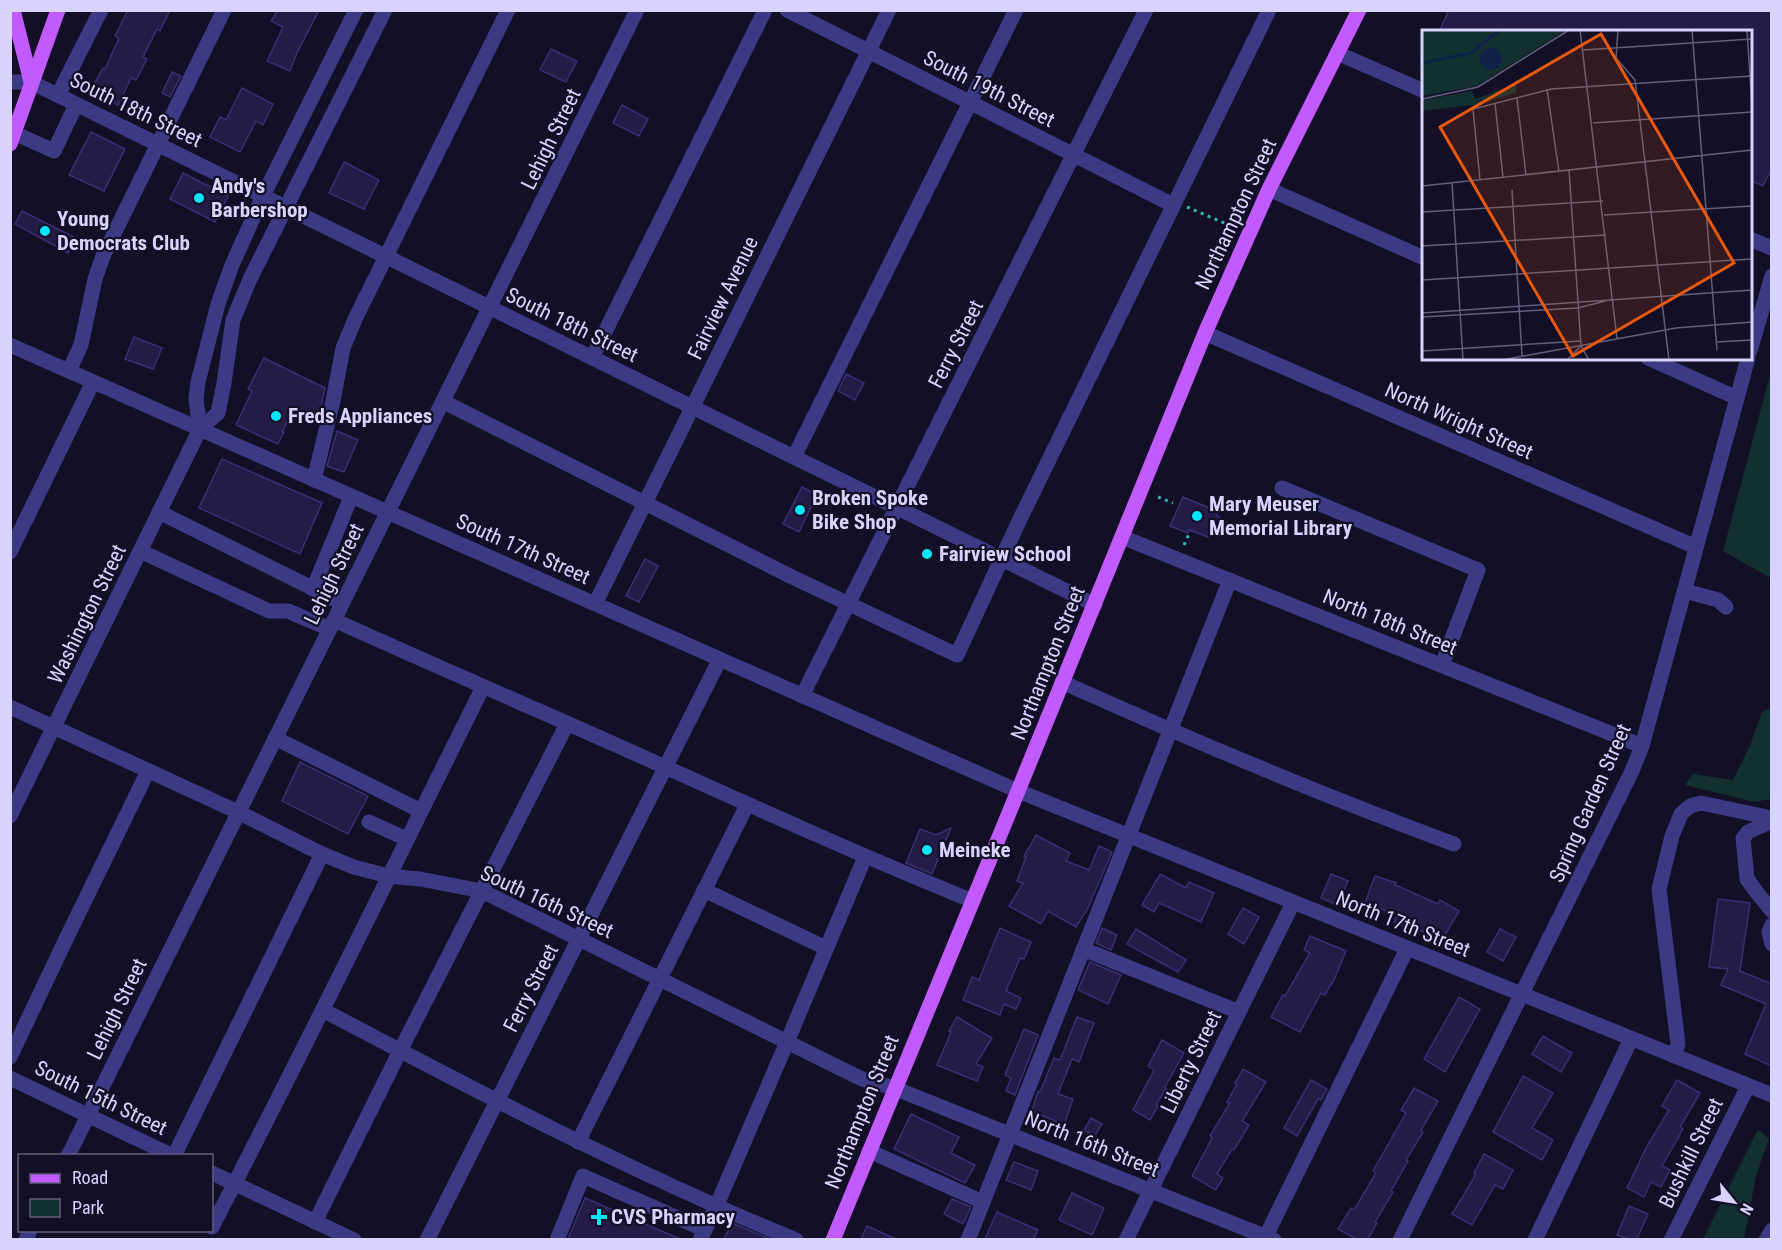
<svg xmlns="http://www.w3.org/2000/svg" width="1782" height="1250" font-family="'Roboto Condensed',sans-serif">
	<rect width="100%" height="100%" fill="#130f26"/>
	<!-- green -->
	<g fill="#12302f">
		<polygon points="1771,371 1771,578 1723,551"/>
		<polygon points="1771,708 1771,799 1754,802 1685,785 1693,774 1733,780 1750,745 1762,712"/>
		<polygon points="1758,1129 1769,1139 1756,1176 1744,1239 1703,1239"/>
	</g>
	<!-- building -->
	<g fill="#241b47" stroke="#3b2d73" stroke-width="1.5">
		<polygon points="128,10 170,10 160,31 157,29 143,57 147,59 136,80 131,78 118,105 90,92 103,68 105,69 119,38 115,36"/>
		<polygon points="278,10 319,10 296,55 290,71 267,61 283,27 271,21"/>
		<polygon points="1449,10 1772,10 1772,168 1763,186 1750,180 1750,32 1439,32"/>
		<polygon points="551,49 577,61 566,82 540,70"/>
		<polygon points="172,72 181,76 170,97 162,93"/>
		<polygon points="242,88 273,104 263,125 256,121 240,152 210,137 220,117 226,120"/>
		<polygon points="622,105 648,119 639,136 613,123"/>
		<polygon points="91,132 125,149 104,191 69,175"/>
		<polygon points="344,162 379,180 364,209 329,193"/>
		<polygon points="183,173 228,196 215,222 170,199"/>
		<polygon points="22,211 76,238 68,253 15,224"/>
		<polygon points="134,337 162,348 153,369 125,359"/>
		<polygon points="264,358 325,388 318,423 293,411 282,432 284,432 278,444 236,425 252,391 248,389"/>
		<polygon points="846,374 864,383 855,400 838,391"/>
		<polygon points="337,431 358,440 344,472 327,466"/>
		<polygon points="222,459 322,503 300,554 199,508"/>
		<polygon points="802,487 817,495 799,532 783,524"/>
		<polygon points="1183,497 1217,511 1216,515 1221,518 1216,530 1211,528 1208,537 1189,530 1188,533 1170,526"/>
		<polygon points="645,559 658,566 639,602 626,596"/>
		<polygon points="300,762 368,796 348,834 282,801"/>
		<polygon points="951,828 932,874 906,863 920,829 936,835"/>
		<polygon points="1036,835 1070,853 1066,861 1089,870 1099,846 1112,852 1087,910 1076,927 1048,911 1041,924 1009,906 1023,883 1017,881 1026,857 1024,856"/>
		<polygon points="1160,874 1186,888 1189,882 1214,893 1201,922 1159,903 1154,912 1142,905"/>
		<polygon points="1331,874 1348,881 1338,905 1321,898"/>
		<polygon points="1375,876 1396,883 1395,885 1438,904 1440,900 1459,911 1441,942 1418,929 1417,932 1394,922 1397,915 1365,903"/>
		<polygon points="1718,899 1750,903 1740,971 1772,984 1772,1066 1745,1054 1766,1004 1721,985 1728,969 1709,967"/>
		<polygon points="1243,908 1259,917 1244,944 1228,934"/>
		<polygon points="1000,928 1031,942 1024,959 1020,958 1006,991 1021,998 1016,1009 1004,1004 1000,1015 963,1000 972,977 979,980"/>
		<polygon points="1102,928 1117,935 1111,950 1096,943"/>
		<polygon points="1136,929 1186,960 1178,972 1127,944"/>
		<polygon points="1500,929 1516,937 1503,961 1487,952"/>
		<polygon points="1310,936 1346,951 1334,980 1325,995 1321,993 1300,1032 1271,1017 1283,995 1285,996 1310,953 1304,950"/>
		<polygon points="1090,962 1121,975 1108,1004 1078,990"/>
		<polygon points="1459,997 1480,1009 1445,1072 1424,1059"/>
		<polygon points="957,1017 992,1038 976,1064 983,1067 977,1081 937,1065 951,1032 949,1031"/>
		<polygon points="1077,1017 1094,1023 1079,1062 1072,1059 1058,1094 1073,1099 1064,1125 1032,1111 1038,1091 1040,1092 1054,1058 1060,1060"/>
		<polygon points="1024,1029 1038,1035 1015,1095 1006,1091 1011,1078 1005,1075"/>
		<polygon points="1543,1036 1572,1053 1561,1072 1532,1054"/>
		<polygon points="1162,1040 1184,1053 1165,1087 1166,1088 1156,1105 1158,1106 1150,1120 1133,1110 1154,1070 1148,1066"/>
		<polygon points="1243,1069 1266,1082 1242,1121 1249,1125 1234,1150 1232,1149 1217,1174 1223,1178 1216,1190 1192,1176 1212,1138 1210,1136 1230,1103 1227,1102 1237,1084 1235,1083"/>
		<polygon points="1523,1076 1553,1093 1532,1128 1553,1140 1542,1160 1493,1132"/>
		<polygon points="1311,1080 1327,1089 1321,1100 1318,1099 1297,1136 1284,1128"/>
		<polygon points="1677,1080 1700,1093 1680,1127 1683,1129 1662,1166 1670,1170 1661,1187 1651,1182 1644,1197 1627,1188 1646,1148 1669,1110 1662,1106"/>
		<polygon points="1414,1088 1438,1101 1421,1130 1423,1132 1406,1160 1408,1161 1391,1191 1393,1192 1375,1222 1377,1223 1368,1239 1356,1239 1338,1229 1351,1208 1354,1210 1376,1173 1373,1171 1406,1113 1401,1110"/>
		<polygon points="911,1114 959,1137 951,1153 975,1165 965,1183 894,1149"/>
		<polygon points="1091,1118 1102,1124 1095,1136 1084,1130"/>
		<polygon points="1484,1154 1513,1170 1503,1189 1495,1185 1472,1225 1452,1214 1476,1174 1474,1173"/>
		<polygon points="1014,1162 1038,1171 1031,1190 1006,1180"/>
		<polygon points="1072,1193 1104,1208 1092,1235 1059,1220"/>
		<polygon points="585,1198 680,1239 568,1239"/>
		<polygon points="952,1199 971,1207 963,1224 944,1214"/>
		<polygon points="1629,1206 1648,1214 1637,1239 1629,1239 1617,1235"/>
		<polygon points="997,1212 1038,1230 1034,1239 985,1239"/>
		<polygon points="732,1223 770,1239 724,1239"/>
		<polygon points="867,1226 896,1239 861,1239"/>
	</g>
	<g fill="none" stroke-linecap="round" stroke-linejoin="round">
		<!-- path -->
		<g stroke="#2fb8b0" stroke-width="3" stroke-dasharray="3 4.5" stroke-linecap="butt">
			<polyline points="1187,207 1236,228"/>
			<polyline points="1158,497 1173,503"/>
			<polyline points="1184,545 1189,534"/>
		</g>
		<!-- minor -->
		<g stroke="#3d3a85" stroke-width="15">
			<polyline points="787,10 1173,205"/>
			<polyline points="1337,53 1424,91"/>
			<polyline points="10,82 31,82 1095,605"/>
			<polyline points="58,95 101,10"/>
			<polyline points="14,133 54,151 76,105"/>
			<polyline points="1269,189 1424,258"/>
			<polyline points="1750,239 1772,248"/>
			<polyline points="1205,333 1696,547"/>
			<polyline points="10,345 1018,791 1772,1095"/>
			<polyline points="1750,351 1772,276"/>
			<polyline points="592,358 765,10"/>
			<polyline points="1648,358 1737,398"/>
			<polyline points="69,371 81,345 95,279 103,256 224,10"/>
			<polyline points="444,402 792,577 957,655 1021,517 1269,10"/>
			<polyline points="200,429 196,399 198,382 218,304 232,265 263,196 356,10"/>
			<polyline points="794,457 1016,10"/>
			<polyline points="314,480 333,401 343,348 356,317 508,10"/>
			<polyline points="1282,488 1478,570 1442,665"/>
			<polyline points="159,512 342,603"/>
			<polyline points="1122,537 1642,746"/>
			<polyline points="140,551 269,611 288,611 330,629"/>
			<polyline points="10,552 93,382"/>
			<polyline points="313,589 351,497"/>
			<polyline points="1685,591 1718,600 1726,607"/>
			<polyline points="595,604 889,10"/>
			<path d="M 334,620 C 444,670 555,717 665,767 C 767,813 869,859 973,901"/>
			<path d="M 1062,682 C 1191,740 1322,795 1454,844"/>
			<polyline points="802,696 1146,10"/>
			<polyline points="10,707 238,812 322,854 354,867 388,876 420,879 482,891 862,1079 894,1088 1274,1240"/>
			<polyline points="275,738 421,811"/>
			<polyline points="10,816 200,429 218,413 224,383 233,320 250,279 385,10"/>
			<polyline points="1772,821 1748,832 1743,838 1747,879 1758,894 1772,911"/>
			<polyline points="369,822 407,839"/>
			<polyline points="704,890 826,948"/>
			<polyline points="1772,925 1769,932 1772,944"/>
			<polyline points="1083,949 1239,1012"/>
			<path d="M 323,1010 C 478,1092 633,1173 796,1240"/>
			<polyline points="1674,1056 1678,1044 1659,889 1672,836 1681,814 1690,806 1701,803 1772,818"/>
			<polyline points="10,1057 67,937 148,771"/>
			<polyline points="10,1078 173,1156"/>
			<polyline points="578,1142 747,805"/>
			<polyline points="869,1151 983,1202"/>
			<polyline points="68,1156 637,10"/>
			<polyline points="174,1156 322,854"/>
			<polyline points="212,1173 354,1240"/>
			<polyline points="315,1222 400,1051 567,724"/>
			<path d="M 212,1227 C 305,1049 393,867 483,687"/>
			<polyline points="1266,1236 1407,949"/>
			<polyline points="26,1240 30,1230"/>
			<polyline points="427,1240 720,659"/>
			<polyline points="557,1240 583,1176 705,1230"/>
			<polyline points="700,1240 716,1207 787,1042 865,857"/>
			<polyline points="968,1240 1230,580"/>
			<polyline points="1126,1240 1293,903"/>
			<polyline points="1400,1240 1632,771 1642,746 1748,358"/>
			<polyline points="1535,1240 1631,1039"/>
			<polyline points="1671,1240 1748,1086"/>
			<polyline points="1766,1240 1772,1230"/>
		</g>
		<!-- major -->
		<g stroke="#c25bff" stroke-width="15">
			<polyline points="13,10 31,82"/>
			<polyline points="10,144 58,10"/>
			<polyline points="833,1240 1018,791 1205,333 1269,189 1359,10"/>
		</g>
	</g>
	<!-- markers -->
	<g fill="#00e5ff" stroke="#130f26" stroke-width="2">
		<circle cx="199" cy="198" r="6"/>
		<circle cx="45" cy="231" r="6"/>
		<circle cx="276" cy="416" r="6"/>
		<circle cx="800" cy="510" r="6"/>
		<circle cx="1197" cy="516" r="6"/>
		<circle cx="927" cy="554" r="6"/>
		<circle cx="927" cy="850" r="6"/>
		<path d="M596 1208h6v6h6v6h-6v6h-6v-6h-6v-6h6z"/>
	</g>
	<g text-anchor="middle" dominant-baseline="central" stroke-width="4.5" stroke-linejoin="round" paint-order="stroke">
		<!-- street labels -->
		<g font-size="21" fill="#d9d4ff" stroke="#130f26">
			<text transform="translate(989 89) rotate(27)">South 19th Street</text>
			<text transform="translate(136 110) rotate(26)">South 18th Street</text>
			<text transform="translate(551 139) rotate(-64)">Lehigh Street</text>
			<text transform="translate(1236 214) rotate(-65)">Northampton Street</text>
			<text transform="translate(723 298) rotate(-64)">Fairview Avenue</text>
			<text transform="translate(572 325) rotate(26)">South 18th Street</text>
			<text transform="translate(956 344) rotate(-63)">Ferry Street</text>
			<text transform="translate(1459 421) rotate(24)">North Wright Street</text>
			<text transform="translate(523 549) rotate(24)">South 17th Street</text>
			<text transform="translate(334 574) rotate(-64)">Lehigh Street</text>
			<text transform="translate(87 614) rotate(-64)">Washington Street</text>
			<text transform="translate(1390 622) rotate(22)">North 18th Street</text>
			<text transform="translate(1048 663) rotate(-68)">Northampton Street</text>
			<text transform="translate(1590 803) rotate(-66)">Spring Garden Street</text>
			<text transform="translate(547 902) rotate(25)">South 16th Street</text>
			<text transform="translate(1403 924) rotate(22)">North 17th Street</text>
			<text transform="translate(531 988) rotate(-63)">Ferry Street</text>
			<text transform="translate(117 1009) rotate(-64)">Lehigh Street</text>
			<text transform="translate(1191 1062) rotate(-64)">Liberty Street</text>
			<text transform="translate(101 1098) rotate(26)">South 15th Street</text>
			<text transform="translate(862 1112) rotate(-68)">Northampton Street</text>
			<text transform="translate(1092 1144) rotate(22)">North 16th Street</text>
			<text transform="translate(1691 1153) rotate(-64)">Bushkill Street</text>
		</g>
		<!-- poi labels -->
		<g font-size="21" font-weight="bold" fill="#d9d4ff" stroke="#130f26" text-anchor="start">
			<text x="211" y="186">Andy's<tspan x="211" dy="24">Barbershop</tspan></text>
			<text x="57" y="219">Young<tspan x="57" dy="24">Democrats Club</tspan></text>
			<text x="288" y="416">Freds Appliances</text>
			<text x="812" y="498">Broken Spoke<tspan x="812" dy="24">Bike Shop</tspan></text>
			<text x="1209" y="504">Mary Meuser<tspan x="1209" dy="24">Memorial Library</tspan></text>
			<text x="939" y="554">Fairview School</text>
			<text x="939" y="850">Meineke</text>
			<text x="611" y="1217">CVS Pharmacy</text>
		</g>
	</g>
	<!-- overview -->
	<g transform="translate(1422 30)">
		<rect width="330" height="330" fill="#130f26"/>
		<path d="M 0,0 L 144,0 L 55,56 L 0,66 ZM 94,54 L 94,63 L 52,75 L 0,81 L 0,70 L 50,61 L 53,69 Z" fill="#12302f"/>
		<path d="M58 29a11 11 0 1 1 22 0a11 11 0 1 1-22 0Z" fill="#0c2248"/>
		<path fill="none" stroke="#0c2248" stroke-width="3" d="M 0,33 L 49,23 L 78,0"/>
		<path fill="none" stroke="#625e7d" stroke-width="1.5" d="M 158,0 L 195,309M 196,0 L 194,28 L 213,50 L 247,330M 270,0 L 295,320M 325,0 L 330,77M 161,20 L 330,9M 125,59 L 137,142M 95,68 L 104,145M 0,69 L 56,57 L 147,0M 73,73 L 81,147M 171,93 L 330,82M 147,140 L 159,316 L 167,330M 58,150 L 51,79 L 129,59 L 330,46M 30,152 L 41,330M 0,156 L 330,120M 90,160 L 100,326M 0,182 L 181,171M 182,185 L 330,176M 0,216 L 184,205M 0,250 L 330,229M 0,283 L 330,260M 0,287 L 156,278 L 191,269M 294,312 L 330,310M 0,321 L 159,311M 80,330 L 254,298 L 330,292M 145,330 L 158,317"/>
		<path fill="#e8590c" fill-opacity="0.15" stroke="#e8590c" stroke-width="3" d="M 179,4 L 312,233 L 151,326 L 18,97 Z"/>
		<rect width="330" height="330" fill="none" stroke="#d9d4ff" stroke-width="3"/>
	</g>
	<!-- border -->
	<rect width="1782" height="1250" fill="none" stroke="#d9d4ff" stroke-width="24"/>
	<!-- legend -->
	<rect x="18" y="1154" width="195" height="78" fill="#130f26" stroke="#625e7d" stroke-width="1.5"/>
	<rect x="30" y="1174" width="30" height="9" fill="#c25bff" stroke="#625e7d" stroke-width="1.5"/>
	<text x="72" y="1184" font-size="18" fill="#d9d4ff">Road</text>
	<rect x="30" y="1199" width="30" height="18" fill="#12302f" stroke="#625e7d" stroke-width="1.5"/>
	<text x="72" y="1214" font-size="18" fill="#d9d4ff">Park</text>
	<!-- north arrow -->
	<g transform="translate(1734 1202) rotate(120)" stroke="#130f26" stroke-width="4.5" paint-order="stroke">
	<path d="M0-4.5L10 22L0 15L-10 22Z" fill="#d9d4ff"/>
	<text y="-9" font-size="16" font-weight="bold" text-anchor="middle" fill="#d9d4ff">N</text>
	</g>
</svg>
